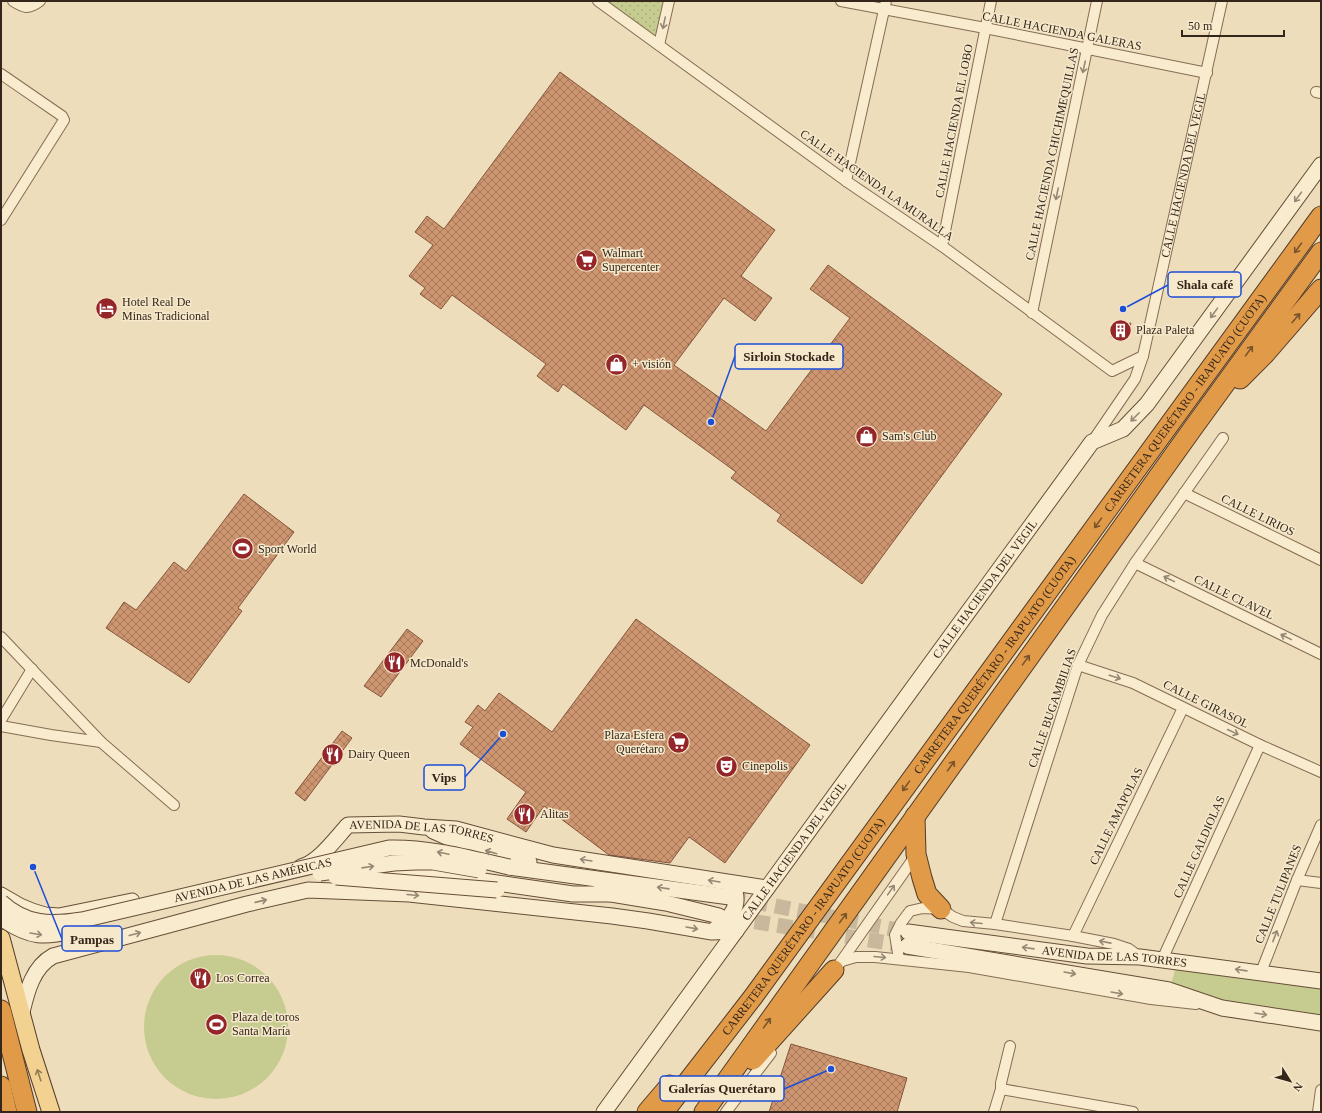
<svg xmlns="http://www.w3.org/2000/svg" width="1322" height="1113" font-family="Georgia,serif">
	<defs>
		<pattern id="grass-dots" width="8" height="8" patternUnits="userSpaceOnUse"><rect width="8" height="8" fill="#c6cb90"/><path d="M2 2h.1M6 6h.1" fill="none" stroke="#abae7c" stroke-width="1.8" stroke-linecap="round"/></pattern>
		<pattern id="building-cross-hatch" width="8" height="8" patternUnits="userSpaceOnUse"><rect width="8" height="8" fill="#cd9570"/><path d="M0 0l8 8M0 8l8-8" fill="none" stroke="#a7795b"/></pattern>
	</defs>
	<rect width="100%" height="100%" fill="#edb"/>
	<!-- grass -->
	<polygon fill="url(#grass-dots)" points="598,1 669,1 659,45"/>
	<!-- garden -->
	<g fill="#c6cb90">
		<circle cx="216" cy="1027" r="72"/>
		<polygon points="1178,961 1321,981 1321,1023 1169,990"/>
	</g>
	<!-- building -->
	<g fill="url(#building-cross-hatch)" stroke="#84563b">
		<polygon points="560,72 775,230 741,276 772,298 755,321 724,298 674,365 766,431 850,318 810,289 828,265 1002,394 862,584 777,521 781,515 731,478 736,472 644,405 626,430 563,384 558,392 537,376 546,364 452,295 441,309 420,294 425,288 409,276 433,245 415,232 427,216 444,229"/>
		<polygon points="1131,323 1129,332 1125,337 1111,337 1114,326"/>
		<polygon points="244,494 294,532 238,608 242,611 189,683 106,628 124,602 136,610 174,562 186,571"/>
		<polygon points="636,619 810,745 725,863 689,837 670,863 609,855 544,806 526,832 507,819 526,792 460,744 473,727 465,722 478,705 485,711 499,693 552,732"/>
		<polygon points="407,629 423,641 381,697 364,686"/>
		<polygon points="342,731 352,738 305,801 295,793"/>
		<polygon points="791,1044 907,1078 897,1112 769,1112"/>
	</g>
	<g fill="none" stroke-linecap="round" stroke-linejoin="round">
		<!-- secondary-tunnel -->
		<g stroke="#c9b89b" stroke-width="15" stroke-dasharray="15 8" stroke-linecap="butt">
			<polyline points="730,897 908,932"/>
			<polyline points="732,918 907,946"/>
		</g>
		<defs>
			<g id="street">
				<path d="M 13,1 C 24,8 28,10 40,1"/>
				<polyline points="598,1 846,181 942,246 1112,371 1143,356"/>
				<polyline points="841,1 985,28 1207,73"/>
				<polyline points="659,45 669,1"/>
				<polyline points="1,74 62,116 64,120 1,220"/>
				<polyline points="1316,92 1321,93"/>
				<polyline points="846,181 886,1"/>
				<polyline points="942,246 991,1"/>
				<polyline points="1032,313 1097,1"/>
				<path id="s1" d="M 1092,442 L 1135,379 L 1143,356 L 1222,1"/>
				<polyline points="1184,493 1321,560"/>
				<polyline points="1135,563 1321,654"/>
				<polyline points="1,637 101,742 174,805"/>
				<polyline points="1078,665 1133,683 1260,745 1321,772"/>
				<polyline points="1,720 32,669"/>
				<polyline points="1,726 51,735 101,742"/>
				<polyline points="1297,880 1321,883"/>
				<polyline points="995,924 1078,665 1102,615 1135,563 1223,438"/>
				<polyline points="1073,936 1183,708"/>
				<polyline points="899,959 895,935 901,923 910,911 923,908 941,909 953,917 963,921 995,924 1073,936 1114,944 1129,949 1140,957"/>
				<polyline points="1162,960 1260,745"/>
				<polyline points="842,961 856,957 875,957 969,967 1151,999 1196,1004"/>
				<polyline points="840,963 916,855"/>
				<polyline points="1261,972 1297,880 1321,825"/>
				<polyline points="1001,1089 1133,1112"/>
				<polyline points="726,1112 771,1053"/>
				<polyline points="994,1112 1001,1089 1001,1083 1010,1046"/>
				<polyline points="1318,1112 1321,1090"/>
			</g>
			<g id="secondary">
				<polyline points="433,831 460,843 529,862"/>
				<path id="s2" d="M 301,867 C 319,862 336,838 348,825 L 399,824 L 424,827 L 456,829 L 553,855 L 767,888"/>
				<polyline points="509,867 730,897"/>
				<path d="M 383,885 C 396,873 404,873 421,872 L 573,894 L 609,894"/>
				<polyline points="599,892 666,903 719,916"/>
				<polyline points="1,895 20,906 32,911 45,915 59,916 132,901"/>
				<path d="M 714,930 C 730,918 742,907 733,886"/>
				<path id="s3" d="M 908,932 L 1087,956 L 1140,957 L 1321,981"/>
				<polyline points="907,946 1169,990 1222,1008 1321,1023"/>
				<path d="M 22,1012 C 27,991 33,967 53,956 L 247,904 L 308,890 L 409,894 L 612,916 L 648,921 L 712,932 L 736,931"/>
				<path id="s4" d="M 604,1112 L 1092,442 L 1123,429 L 1147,404 L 1321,165"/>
			</g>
			<polyline id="primary" points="1,938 31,1050 51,1112"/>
			<g id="highway">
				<polyline points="1240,379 1265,354 1321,289"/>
				<polyline points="915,816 916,854 922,878 927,894 941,909"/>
				<polyline points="1,1010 27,1112"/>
				<polyline points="753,1060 834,970"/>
				<polyline points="1,1086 7,1112"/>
				<polyline points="647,1112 670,1085"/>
				<path id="s5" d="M 664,1112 L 753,997 L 1321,216"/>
				<polyline points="704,1112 1193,428 1321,252"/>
			</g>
		</defs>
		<!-- street casing -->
		<use href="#street" stroke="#856d55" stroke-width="12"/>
		<!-- secondary casing -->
		<use href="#secondary" stroke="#664e39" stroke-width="17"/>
		<!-- primary casing -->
		<use href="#primary" stroke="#523c2a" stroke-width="19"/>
		<!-- highway casing -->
		<use href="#highway" stroke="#523c2a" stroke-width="21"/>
		<!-- street -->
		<use href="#street" stroke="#f9ebce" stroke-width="10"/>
		<!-- secondary -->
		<use href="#secondary" stroke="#f9ebce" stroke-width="15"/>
		<!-- primary -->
		<use href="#primary" stroke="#f3d291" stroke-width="17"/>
		<!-- highway -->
		<use href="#highway" stroke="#e19a48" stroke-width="19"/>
		<defs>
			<g id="secondary-bridge">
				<polyline points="320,873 394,863 416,862 433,862 479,870"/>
				<polyline points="336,877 497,890"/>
				<path id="s6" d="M 1,902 C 26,925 51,925 82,920 L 389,848 C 430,847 469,858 509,867"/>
				<path d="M 1,918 C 31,939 44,938 79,929"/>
			</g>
		</defs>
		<!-- secondary-bridge casing -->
		<use href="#secondary-bridge" stroke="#664e39" stroke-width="17" stroke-linecap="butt"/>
		<!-- secondary-bridge -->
		<use href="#secondary-bridge" stroke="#f9ebce" stroke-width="15"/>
	</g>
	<!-- one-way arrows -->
	<defs><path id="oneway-shaft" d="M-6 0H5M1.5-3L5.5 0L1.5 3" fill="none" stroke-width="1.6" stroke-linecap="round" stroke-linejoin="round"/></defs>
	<g stroke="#968874">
		<use href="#oneway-shaft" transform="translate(664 23) rotate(102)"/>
		<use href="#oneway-shaft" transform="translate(1084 67) rotate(102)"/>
		<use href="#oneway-shaft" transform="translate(1057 194) rotate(102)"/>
		<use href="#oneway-shaft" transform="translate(1298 197) rotate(126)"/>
		<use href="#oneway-shaft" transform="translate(1214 313) rotate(126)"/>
		<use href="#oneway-shaft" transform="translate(1135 417) rotate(135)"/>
		<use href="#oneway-shaft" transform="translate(1169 579) rotate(-154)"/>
		<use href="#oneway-shaft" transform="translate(1286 637) rotate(-154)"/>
		<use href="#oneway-shaft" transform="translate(1115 677) rotate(18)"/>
		<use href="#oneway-shaft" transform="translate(1233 732) rotate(25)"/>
		<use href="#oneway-shaft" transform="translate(491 852) rotate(-164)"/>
		<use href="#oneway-shaft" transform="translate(443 853) rotate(-168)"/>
		<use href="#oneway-shaft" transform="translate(586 860) rotate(-171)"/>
		<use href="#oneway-shaft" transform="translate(368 867) rotate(-8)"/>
		<use href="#oneway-shaft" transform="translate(714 881) rotate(-171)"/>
		<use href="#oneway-shaft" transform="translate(663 888) rotate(-172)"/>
		<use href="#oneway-shaft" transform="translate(891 890) rotate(-55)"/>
		<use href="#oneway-shaft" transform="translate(413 895) rotate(5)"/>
		<use href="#oneway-shaft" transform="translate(261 901) rotate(-13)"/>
		<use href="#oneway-shaft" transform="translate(976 923) rotate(-175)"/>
		<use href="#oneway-shaft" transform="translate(692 928) rotate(10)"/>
		<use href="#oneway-shaft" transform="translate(36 934) rotate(9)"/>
		<use href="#oneway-shaft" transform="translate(135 934) rotate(-15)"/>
		<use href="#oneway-shaft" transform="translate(1275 936) rotate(-69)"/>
		<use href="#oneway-shaft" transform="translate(1105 942) rotate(-169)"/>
		<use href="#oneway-shaft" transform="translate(1028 948) rotate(-172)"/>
		<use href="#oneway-shaft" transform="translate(880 957) rotate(5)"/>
		<use href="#oneway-shaft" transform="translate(1241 970) rotate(-172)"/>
		<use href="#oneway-shaft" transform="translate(1070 973) rotate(10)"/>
		<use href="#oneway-shaft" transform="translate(1117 993) rotate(10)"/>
		<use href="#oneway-shaft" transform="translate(1261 1014) rotate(9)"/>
	</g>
	<g stroke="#79542c">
		<use href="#oneway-shaft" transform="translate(1298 248) rotate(126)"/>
		<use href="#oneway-shaft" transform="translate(1296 318) rotate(-49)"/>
		<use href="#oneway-shaft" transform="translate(1249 351) rotate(-54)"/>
		<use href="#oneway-shaft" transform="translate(1098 523) rotate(126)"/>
		<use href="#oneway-shaft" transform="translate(1026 660) rotate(-54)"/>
		<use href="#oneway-shaft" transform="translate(951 766) rotate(-54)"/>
		<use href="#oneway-shaft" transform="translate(906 786) rotate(126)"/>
		<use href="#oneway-shaft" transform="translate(843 918) rotate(-54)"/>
		<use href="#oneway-shaft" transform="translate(767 1023) rotate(-54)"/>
	</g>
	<use stroke="#947c56" href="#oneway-shaft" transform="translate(39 1075) rotate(-108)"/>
	<!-- icons -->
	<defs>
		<symbol id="supermarket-disc" viewBox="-11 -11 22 22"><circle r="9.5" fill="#942528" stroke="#f5e8cb"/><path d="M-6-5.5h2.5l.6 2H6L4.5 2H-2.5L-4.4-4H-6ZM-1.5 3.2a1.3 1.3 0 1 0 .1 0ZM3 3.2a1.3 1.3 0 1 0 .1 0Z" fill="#fff"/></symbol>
		<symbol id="hotel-disc" viewBox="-11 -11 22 22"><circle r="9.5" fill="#942528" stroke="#f5e8cb"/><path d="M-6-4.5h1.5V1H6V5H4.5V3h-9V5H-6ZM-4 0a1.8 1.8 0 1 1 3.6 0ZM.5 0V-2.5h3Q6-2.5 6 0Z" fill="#fff"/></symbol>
		<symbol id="building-disc" viewBox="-11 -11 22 22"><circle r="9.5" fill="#942528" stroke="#f5e8cb"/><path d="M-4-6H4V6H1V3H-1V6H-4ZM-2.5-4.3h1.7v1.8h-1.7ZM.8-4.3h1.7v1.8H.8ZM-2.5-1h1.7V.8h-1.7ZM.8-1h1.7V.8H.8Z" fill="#fff"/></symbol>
		<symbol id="shop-disc" viewBox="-11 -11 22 22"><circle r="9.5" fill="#942528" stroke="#f5e8cb"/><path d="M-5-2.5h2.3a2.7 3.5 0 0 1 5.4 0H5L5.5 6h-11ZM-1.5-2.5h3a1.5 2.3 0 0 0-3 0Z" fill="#fff"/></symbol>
		<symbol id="stadium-disc" viewBox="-11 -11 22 22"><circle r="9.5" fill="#942528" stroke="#f5e8cb"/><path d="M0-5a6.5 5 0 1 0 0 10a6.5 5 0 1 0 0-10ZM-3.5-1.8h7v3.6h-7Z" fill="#fff"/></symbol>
		<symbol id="restaurant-disc" viewBox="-11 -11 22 22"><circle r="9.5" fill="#942528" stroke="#f5e8cb"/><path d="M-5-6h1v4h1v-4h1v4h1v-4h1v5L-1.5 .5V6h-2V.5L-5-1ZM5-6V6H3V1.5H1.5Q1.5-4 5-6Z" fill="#fff"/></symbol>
		<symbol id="theatre-disc" viewBox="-11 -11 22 22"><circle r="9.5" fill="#942528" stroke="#f5e8cb"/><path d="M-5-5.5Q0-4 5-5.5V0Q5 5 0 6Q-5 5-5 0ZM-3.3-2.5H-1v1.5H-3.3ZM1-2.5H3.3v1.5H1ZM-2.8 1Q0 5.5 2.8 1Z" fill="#fff"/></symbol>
	</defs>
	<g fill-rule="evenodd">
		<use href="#supermarket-disc" x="574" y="248" width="25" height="25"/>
		<use href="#hotel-disc" x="94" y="296" width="25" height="25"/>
		<use href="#building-disc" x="1108" y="318" width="25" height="25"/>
		<use href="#shop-disc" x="604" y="352" width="25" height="25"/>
		<use href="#shop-disc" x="854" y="424" width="25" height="25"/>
		<use href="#stadium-disc" x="230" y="536" width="25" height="25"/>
		<use href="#restaurant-disc" x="382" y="650" width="25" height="25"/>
		<use href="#supermarket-disc" x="666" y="730" width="25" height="25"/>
		<use href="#restaurant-disc" x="320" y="742" width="25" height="25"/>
		<use href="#theatre-disc" x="714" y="754" width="25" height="25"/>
		<use href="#restaurant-disc" x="512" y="802" width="25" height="25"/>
		<use href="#restaurant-disc" x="188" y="966" width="25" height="25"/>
		<use href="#stadium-disc" x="204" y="1012" width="25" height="25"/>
	</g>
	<g text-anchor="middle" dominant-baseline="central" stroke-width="3" stroke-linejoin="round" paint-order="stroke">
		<!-- street labels -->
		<g font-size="12" fill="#34261a" stroke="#f5e8cb">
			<text transform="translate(1062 31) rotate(11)">CALLE HACIENDA GALERAS</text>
			<text transform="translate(954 121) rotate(-79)">CALLE HACIENDA EL LOBO</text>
			<text transform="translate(1052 154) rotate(-78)">CALLE HACIENDA CHICHIMEQUILLAS</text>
			<text stroke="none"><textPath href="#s1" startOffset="286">CALLE HACIENDA DEL VEGIL</textPath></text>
			<text transform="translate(877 185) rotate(35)">CALLE HACIENDA LA MURALLA</text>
			<text stroke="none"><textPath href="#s5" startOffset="880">CARRETERA QUERÉTARO - IRAPUATO (CUOTA)</textPath></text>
			<text transform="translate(1258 515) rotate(26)">CALLE LIRIOS</text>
			<text stroke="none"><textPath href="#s4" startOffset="647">CALLE HACIENDA DEL VEGIL</textPath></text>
			<text transform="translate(1234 597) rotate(26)">CALLE CLAVEL</text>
			<text stroke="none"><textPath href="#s5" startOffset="556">CARRETERA QUERÉTARO - IRAPUATO (CUOTA)</textPath></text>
			<text transform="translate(1206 704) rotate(26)">CALLE GIRASOL</text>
			<text transform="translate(1052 708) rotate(-71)">CALLE BUGAMBILIAS</text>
			<text transform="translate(1116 816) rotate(-64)">CALLE AMAPOLAS</text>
			<text stroke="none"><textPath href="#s2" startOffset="138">AVENIDA DE LAS TORRES</textPath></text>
			<text transform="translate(1199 847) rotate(-66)">CALLE GALDIOLAS</text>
			<text stroke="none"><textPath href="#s4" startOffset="323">CALLE HACIENDA DEL VEGIL</textPath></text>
			<text stroke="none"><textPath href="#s6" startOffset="262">AVENIDA DE LAS AMÉRICAS</textPath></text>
			<text transform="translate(1278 894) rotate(-68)">CALLE TULIPANES</text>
			<text stroke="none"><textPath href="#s5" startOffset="232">CARRETERA QUERÉTARO - IRAPUATO (CUOTA)</textPath></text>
			<text stroke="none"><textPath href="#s3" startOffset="208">AVENIDA DE LAS TORRES</textPath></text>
		</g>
		<!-- poi labels -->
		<g font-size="12" fill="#34261a" stroke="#f5e8cb" text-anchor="start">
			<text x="602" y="253">Walmart<tspan x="602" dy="14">Supercenter</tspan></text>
			<text x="122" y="302">Hotel Real De<tspan x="122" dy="14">Minas Tradicional</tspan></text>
			<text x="1136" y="330">Plaza Paleta</text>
			<text x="632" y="364">+ visión</text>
			<text x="882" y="436">Sam's Club</text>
			<text x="258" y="549">Sport World</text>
			<text x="410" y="663">McDonald's</text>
			<text x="664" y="735" text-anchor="end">Plaza Esfera<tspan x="664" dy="14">Querétaro</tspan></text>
			<text x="348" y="754">Dairy Queen</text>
			<text x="742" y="766">Cinepolis</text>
			<text x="540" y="814">Alitas</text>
			<text x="216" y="978">Los Correa</text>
			<text x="232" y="1017">Plaza de toros<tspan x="232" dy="14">Santa María</tspan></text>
		</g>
	</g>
	<!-- callouts -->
	<path fill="none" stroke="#1d4ed8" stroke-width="1.5" d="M1123 309L1168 285M711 422L735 356M503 734L465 777M33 867L62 939M831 1069L784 1089"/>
	<g fill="#1d4ed8" stroke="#f5e8cb" stroke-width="1.5">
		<circle cx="1123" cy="309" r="4"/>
		<circle cx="711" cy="422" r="4"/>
		<circle cx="503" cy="734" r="4"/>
		<circle cx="33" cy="867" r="4"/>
		<circle cx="831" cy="1069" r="4"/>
	</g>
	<g fill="#f5e8cb" stroke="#1d4ed8" stroke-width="1.5">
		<rect x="1168" y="272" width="73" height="25" rx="4"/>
		<rect x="735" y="344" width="108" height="25" rx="4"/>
		<rect x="424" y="765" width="41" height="25" rx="4"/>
		<rect x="62" y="926" width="60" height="25" rx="4"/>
		<rect x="660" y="1076" width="124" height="25" rx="4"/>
	</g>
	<g font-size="13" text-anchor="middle" font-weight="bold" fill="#34261a">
		<text x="1205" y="289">Shala café</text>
		<text x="789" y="361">Sirloin Stockade</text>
		<text x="444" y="782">Vips</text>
		<text x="92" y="944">Pampas</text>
		<text x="722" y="1093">Galerías Querétaro</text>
	</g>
	<!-- border -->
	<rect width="1322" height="1113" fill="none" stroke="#34261a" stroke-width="4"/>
	<!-- north arrow -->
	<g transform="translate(1290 1081) rotate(127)" stroke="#f5e8cb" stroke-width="3" paint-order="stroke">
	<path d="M0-3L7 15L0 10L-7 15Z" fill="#34261a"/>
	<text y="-6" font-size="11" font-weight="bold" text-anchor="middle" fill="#34261a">N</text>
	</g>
	<!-- scale -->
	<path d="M1182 30v6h102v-6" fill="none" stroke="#34261a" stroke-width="2"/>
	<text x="1188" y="30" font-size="12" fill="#34261a" stroke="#f5e8cb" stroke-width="3" paint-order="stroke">50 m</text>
</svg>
